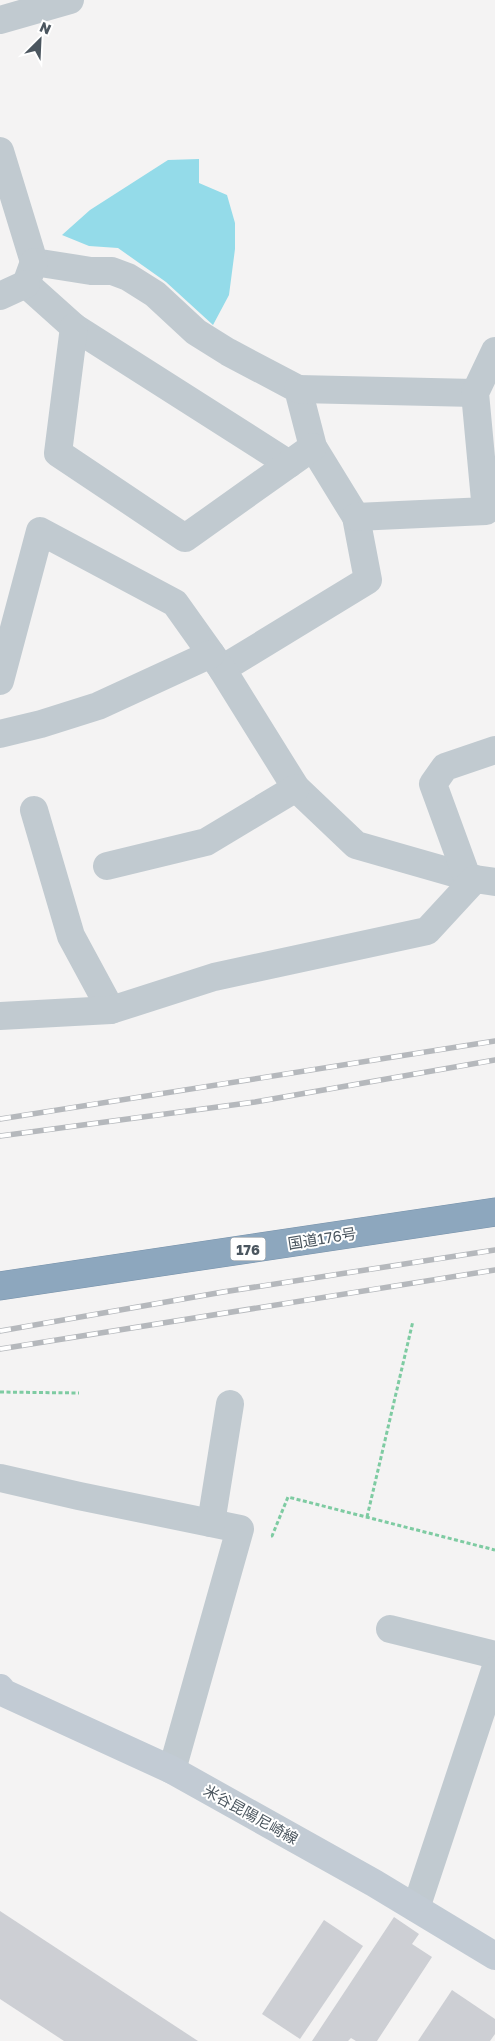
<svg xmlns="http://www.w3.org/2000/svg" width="495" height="2041" font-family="'Golos Text','Noto Sans JP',sans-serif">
	<rect width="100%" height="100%" fill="#f4f3f3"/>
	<!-- water -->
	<polygon fill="#94dbe9" points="199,159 199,183 227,195 235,223 235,249 229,295 213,325 166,282 118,248 89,246 62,235 90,210 168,160"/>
	<!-- building -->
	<g fill="#cdcfd4">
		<polygon points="0,1911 198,2041 64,2041 0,1999"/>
		<polygon points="394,1917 419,1934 412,1944 432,1957 377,2041 356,2041 351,2038 348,2041 312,2041"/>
		<polygon points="324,1920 363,1946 300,2039 262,2014"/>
		<polygon points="452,1990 495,2019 495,2034 490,2041 418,2041"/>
	</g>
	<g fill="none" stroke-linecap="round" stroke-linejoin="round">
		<defs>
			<polyline id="highway" points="0,1286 495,1212"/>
		</defs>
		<!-- highway casing -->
		<use href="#highway" stroke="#7892aa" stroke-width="29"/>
		<!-- path -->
		<g stroke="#7ecba2" stroke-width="3" stroke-dasharray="4 2.5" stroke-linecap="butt">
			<polyline points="0,1392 79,1393"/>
			<polyline points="367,1517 413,1321"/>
			<polyline points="271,1536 272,1536 288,1497 495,1550"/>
		</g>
		<!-- street -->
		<g stroke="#c1cad0" stroke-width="28">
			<polyline points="0,20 70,0"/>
			<polyline points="0,151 34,262 91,271 112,271 128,277 155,294 196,332 228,352 298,389 313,447 356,517 368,580 222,669"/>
			<polyline points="34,262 26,284 74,327 289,464"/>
			<polyline points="0,296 26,284"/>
			<polyline points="74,327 58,453 185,538 313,447"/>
			<polyline points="298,389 475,393"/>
			<polyline points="356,517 486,511 475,393 495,351"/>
			<polyline points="0,681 40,531 175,603 222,669 296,788 356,845 475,879"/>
			<polyline points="0,734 41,724 98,706 211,654"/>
			<polyline points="34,810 71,936 111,1010"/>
			<polyline points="107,866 206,842 296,788"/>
			<polyline points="467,877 433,784 445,767 495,750"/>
			<polyline points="0,1016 111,1010 214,977 427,931 475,879 495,882"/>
			<polyline points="0,1478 79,1496 240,1529 172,1770"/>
			<polyline points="211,1523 230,1404"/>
			<polyline points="390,1629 495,1655"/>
			<polyline points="416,1908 495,1670"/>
		</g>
		<!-- secondary -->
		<polyline stroke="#c2cbd4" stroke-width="28" points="0,1688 4,1693 172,1770 374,1883 495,1956"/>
		<!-- highway -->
		<use href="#highway" stroke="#8da7be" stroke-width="28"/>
		<defs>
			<g id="rail">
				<polyline points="0,1119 495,1041"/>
				<polyline points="0,1136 255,1102 495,1060"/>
				<polyline points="0,1331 223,1292 495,1250"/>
				<polyline points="0,1349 495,1270"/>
			</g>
		</defs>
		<!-- rail casing -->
		<use href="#rail" stroke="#b5b8bc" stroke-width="5.5"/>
		<!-- rail -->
		<use href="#rail" stroke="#fff" stroke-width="4" stroke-dasharray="11" stroke-linecap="butt"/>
	</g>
	<g text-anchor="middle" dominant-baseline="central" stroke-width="4" stroke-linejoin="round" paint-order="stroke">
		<!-- shield labels -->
		<rect fill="#fff" stroke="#81898f" stroke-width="1" x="230.5" y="1237.5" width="35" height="23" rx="4"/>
		<g font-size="14" font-weight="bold" fill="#4b565f">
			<text x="248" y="1249">176</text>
		</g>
		<!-- street labels -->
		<g font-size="15" fill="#4b565f" stroke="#fff">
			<text transform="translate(322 1238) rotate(-9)">国道176号</text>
			<text transform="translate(251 1814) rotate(29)">米谷昆陽尼崎線</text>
		</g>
	</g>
	<!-- north arrow -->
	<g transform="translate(40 40) rotate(24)" stroke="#ffffff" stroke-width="4" paint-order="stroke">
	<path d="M0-4L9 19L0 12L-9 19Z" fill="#4b565f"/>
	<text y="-8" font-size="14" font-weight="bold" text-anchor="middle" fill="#4b565f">N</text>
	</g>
</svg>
